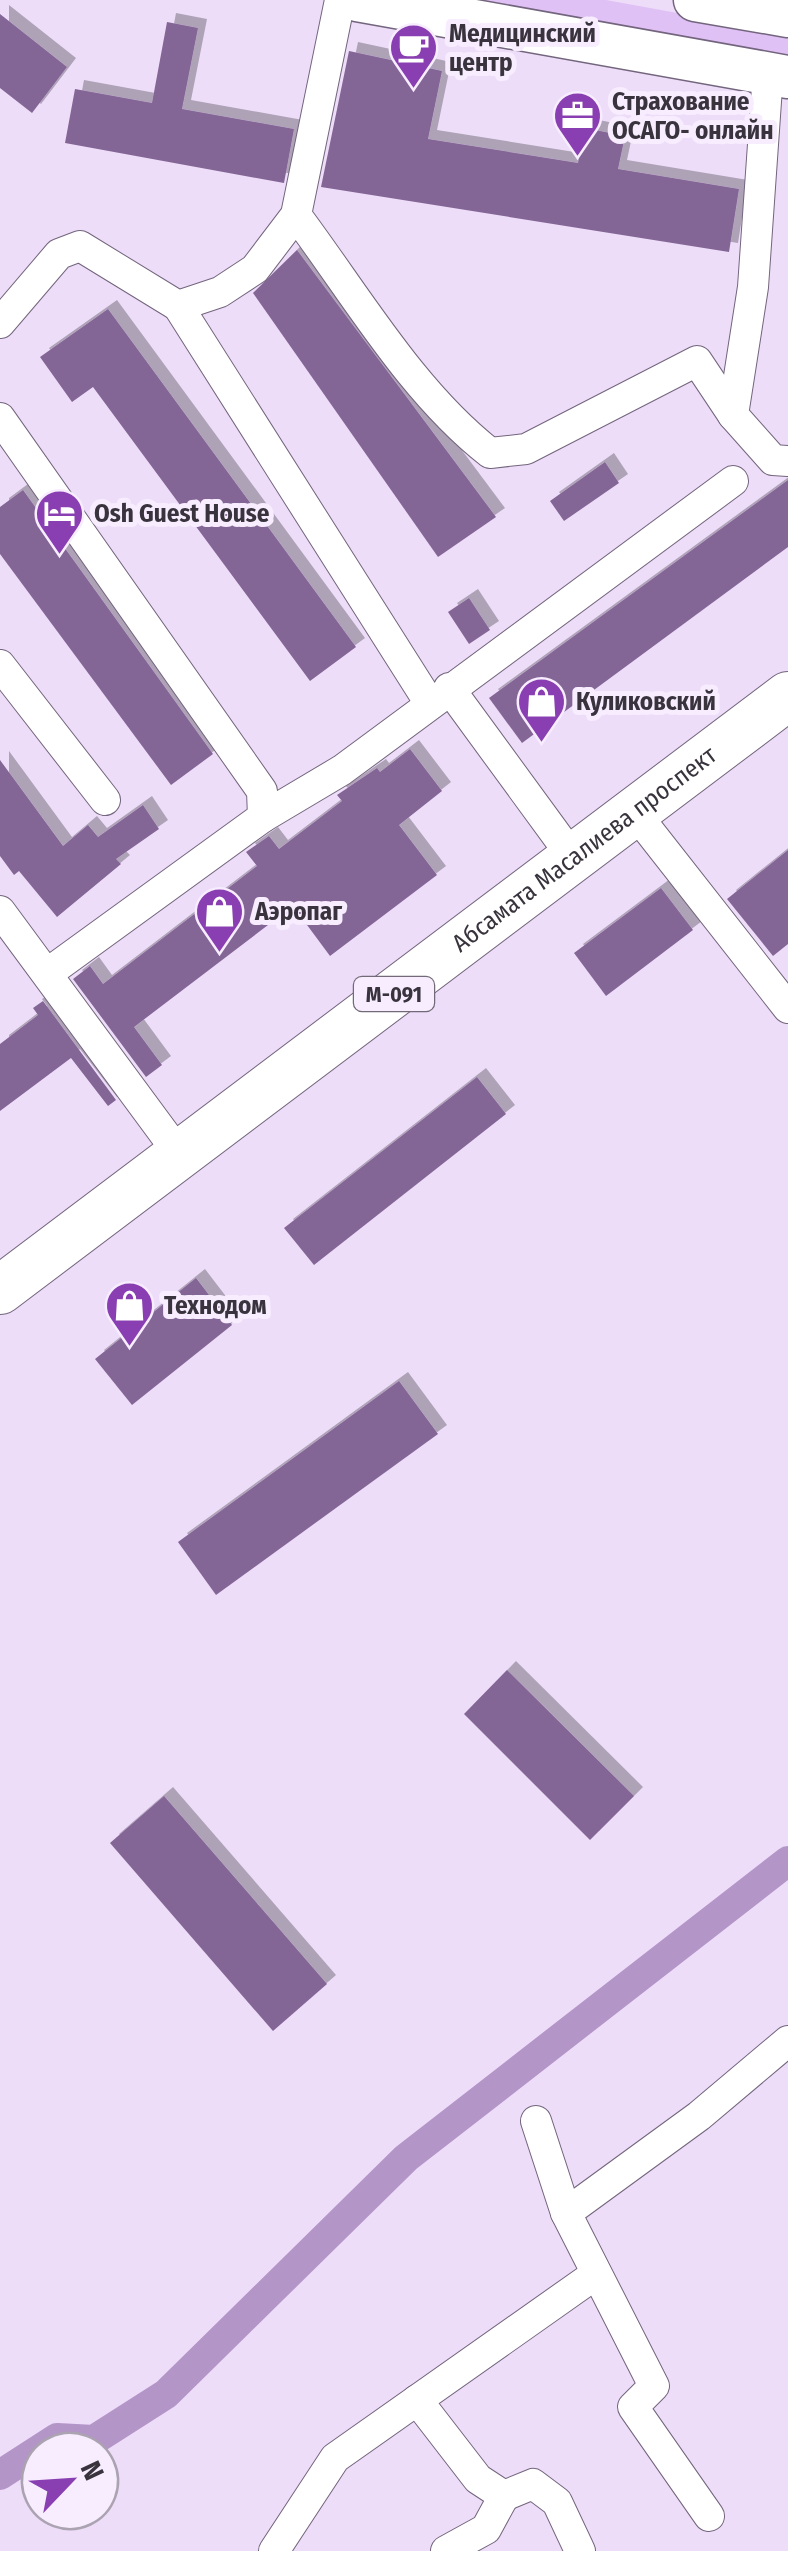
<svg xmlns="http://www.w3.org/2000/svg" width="788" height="2551" font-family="'Fira Sans Condensed',sans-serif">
	<defs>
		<filter id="shadow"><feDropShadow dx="9" dy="-9" stdDeviation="0" flood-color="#0004"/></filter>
	</defs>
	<rect width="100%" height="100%" fill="#edddf9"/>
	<!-- green -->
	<polygon fill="#e0c1f5" points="481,0 606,0 788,33 788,57"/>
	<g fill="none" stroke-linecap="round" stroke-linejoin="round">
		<!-- canal -->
		<polyline stroke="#b395c7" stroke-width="30" points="0,2475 57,2438 94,2440 166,2394 406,2158 788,1861"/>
	</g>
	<!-- building -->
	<g fill="#846696" filter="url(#shadow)">
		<polygon points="0,14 67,67 32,113 0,88"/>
		<polygon points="167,22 198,28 182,109 294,129 284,183 65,143 75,89 152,103"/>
		<polygon points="349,51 442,71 428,139 578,163 585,128 625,136 618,169 739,189 729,252 321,187"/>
		<polygon points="297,250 496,517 438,557 253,293"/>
		<polygon points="108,309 356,647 310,681 93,387 72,402 40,357"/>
		<polygon points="605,462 619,483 564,521 550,501"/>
		<polygon points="788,480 788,547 522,743 489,698"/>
		<polygon points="23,490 213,754 171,785 0,554 0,507"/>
		<polygon points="469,598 490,630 469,644 448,612"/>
		<polygon points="410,749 442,791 399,825 437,875 330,956 293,906 134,1027 162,1065 146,1077 73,979 90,966 103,984 257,866 246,852 269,836 279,849 342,801 337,795 377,768 380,772"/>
		<polygon points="0,760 63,846 88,825 98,837 143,805 159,829 116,859 121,864 57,917 19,871 14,875 0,856"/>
		<polygon points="788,850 788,944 773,956 727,899"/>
		<polygon points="661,888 693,930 606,996 574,953"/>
		<polygon points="43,1001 116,1100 108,1106 71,1058 0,1111 0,1044 38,1015 33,1008"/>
		<polygon points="477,1077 506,1114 314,1265 284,1228"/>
		<polygon points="196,1278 232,1325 132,1405 95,1359"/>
		<polygon points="399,1381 438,1434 216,1595 178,1542"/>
		<polygon points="507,1670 634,1796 590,1840 464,1714"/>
		<polygon points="164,1796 327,1984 273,2031 110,1843"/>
	</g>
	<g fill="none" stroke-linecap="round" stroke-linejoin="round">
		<defs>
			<g id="minor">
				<polyline points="768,73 753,287 733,415 773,460 788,461"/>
				<path d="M 296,215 C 356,295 411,391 490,453 L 526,449 L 697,361 L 733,415"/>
				<polyline points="178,306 429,702"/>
				<polyline points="0,323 59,254 80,246 178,306 220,292 255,269 296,215 340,0"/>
				<polyline points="0,418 262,791 263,817 48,973"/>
				<polyline points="0,665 105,800"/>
				<polyline points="449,688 574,859"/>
				<polyline points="635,813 788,1008"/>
				<polyline points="263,817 342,770 733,481"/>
				<polyline points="0,911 180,1155"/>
				<polyline points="536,2121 566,2213 654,2386 633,2407 709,2516"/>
				<polyline points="566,2213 699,2116 788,2041"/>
				<polyline points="417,2400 478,2479 504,2496 533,2484 557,2502 580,2551"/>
				<polyline points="274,2551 335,2458 596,2274"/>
				<polyline points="446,2551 486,2529 504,2496"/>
			</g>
			<g id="secondary">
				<polyline points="357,0 788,77"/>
				<polyline points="695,0 788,16"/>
			</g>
			<g id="primary">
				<path id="s1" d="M 0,1290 L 788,696"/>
			</g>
		</defs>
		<!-- minor casing -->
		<use href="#minor" stroke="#73657d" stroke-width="32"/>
		<!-- secondary casing -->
		<use href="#secondary" stroke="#73657d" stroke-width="45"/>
		<!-- primary casing -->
		<use href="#primary" stroke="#73657d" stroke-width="50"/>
		<!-- minor -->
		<use href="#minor" stroke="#fff" stroke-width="30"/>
		<!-- secondary -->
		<use href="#secondary" stroke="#fff" stroke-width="42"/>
		<!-- primary -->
		<use href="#primary" stroke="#fff" stroke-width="48"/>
	</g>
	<!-- icons -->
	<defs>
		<symbol id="cafe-pin" viewBox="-11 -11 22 30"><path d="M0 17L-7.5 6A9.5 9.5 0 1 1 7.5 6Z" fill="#893fb1" stroke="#f7edfe"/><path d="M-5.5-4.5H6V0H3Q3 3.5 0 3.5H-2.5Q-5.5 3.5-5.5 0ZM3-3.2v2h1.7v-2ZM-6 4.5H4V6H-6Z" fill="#fff"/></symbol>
		<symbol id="office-pin" viewBox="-11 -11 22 30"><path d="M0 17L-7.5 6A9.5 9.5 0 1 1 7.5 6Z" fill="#893fb1" stroke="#f7edfe"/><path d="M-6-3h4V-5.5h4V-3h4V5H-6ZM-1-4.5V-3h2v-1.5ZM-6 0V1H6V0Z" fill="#fff"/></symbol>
		<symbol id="hotel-pin" viewBox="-11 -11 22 30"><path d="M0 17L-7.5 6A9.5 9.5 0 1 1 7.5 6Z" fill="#893fb1" stroke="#f7edfe"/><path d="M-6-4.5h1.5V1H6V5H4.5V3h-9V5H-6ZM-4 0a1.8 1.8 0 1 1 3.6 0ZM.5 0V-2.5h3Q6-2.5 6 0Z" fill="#fff"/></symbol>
		<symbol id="shop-pin" viewBox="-11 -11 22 30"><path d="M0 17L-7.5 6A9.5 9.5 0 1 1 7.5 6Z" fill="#893fb1" stroke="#f7edfe"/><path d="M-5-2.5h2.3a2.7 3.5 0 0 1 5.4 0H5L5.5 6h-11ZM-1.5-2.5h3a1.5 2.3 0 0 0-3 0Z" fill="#fff"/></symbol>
	</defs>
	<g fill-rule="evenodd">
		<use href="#cafe-pin" x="386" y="20" width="55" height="75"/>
		<use href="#office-pin" x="550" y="88" width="55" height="75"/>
		<use href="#hotel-pin" x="32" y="486" width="55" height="75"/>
		<use href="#shop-pin" x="514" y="674" width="55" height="75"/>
		<use href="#shop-pin" x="192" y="884" width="55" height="75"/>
		<use href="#shop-pin" x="102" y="1278" width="55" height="75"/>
	</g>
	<g text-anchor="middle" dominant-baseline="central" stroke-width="10" stroke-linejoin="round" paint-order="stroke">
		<!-- shield labels -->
		<rect fill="#f7edfe" stroke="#726b77" stroke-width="2.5" x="354" y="977" width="80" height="34" rx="8"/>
		<g font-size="22" font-weight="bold" fill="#39333d">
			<text x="394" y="994">М-091</text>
		</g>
		<!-- poi labels -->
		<g font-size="25" font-weight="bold" fill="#39333d" stroke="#f7edfe" text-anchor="start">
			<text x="449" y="34">Медицинский<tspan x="449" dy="29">центр</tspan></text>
			<text x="612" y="102">Страхование<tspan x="612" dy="29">ОСАГО- онлайн</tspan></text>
			<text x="94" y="514">Osh Guest House</text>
			<text x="576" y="702">Куликовский</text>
			<text x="255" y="912">Аэропаг</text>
			<text x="164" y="1306">Технодом</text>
		</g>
		<!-- street labels -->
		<g font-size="25" fill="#39333d" stroke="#f7edfe">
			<text stroke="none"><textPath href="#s1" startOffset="732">Абсамата Масалиева проспект</textPath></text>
		</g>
	</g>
	<!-- north arrow -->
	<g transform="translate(70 2481) rotate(65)"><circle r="48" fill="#f7edfe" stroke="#aba3b1" stroke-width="2.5"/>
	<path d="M0-8L18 38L0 25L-18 38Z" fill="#893fb1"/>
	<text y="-15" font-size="28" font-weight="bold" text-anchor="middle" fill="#39333d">N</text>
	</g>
</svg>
